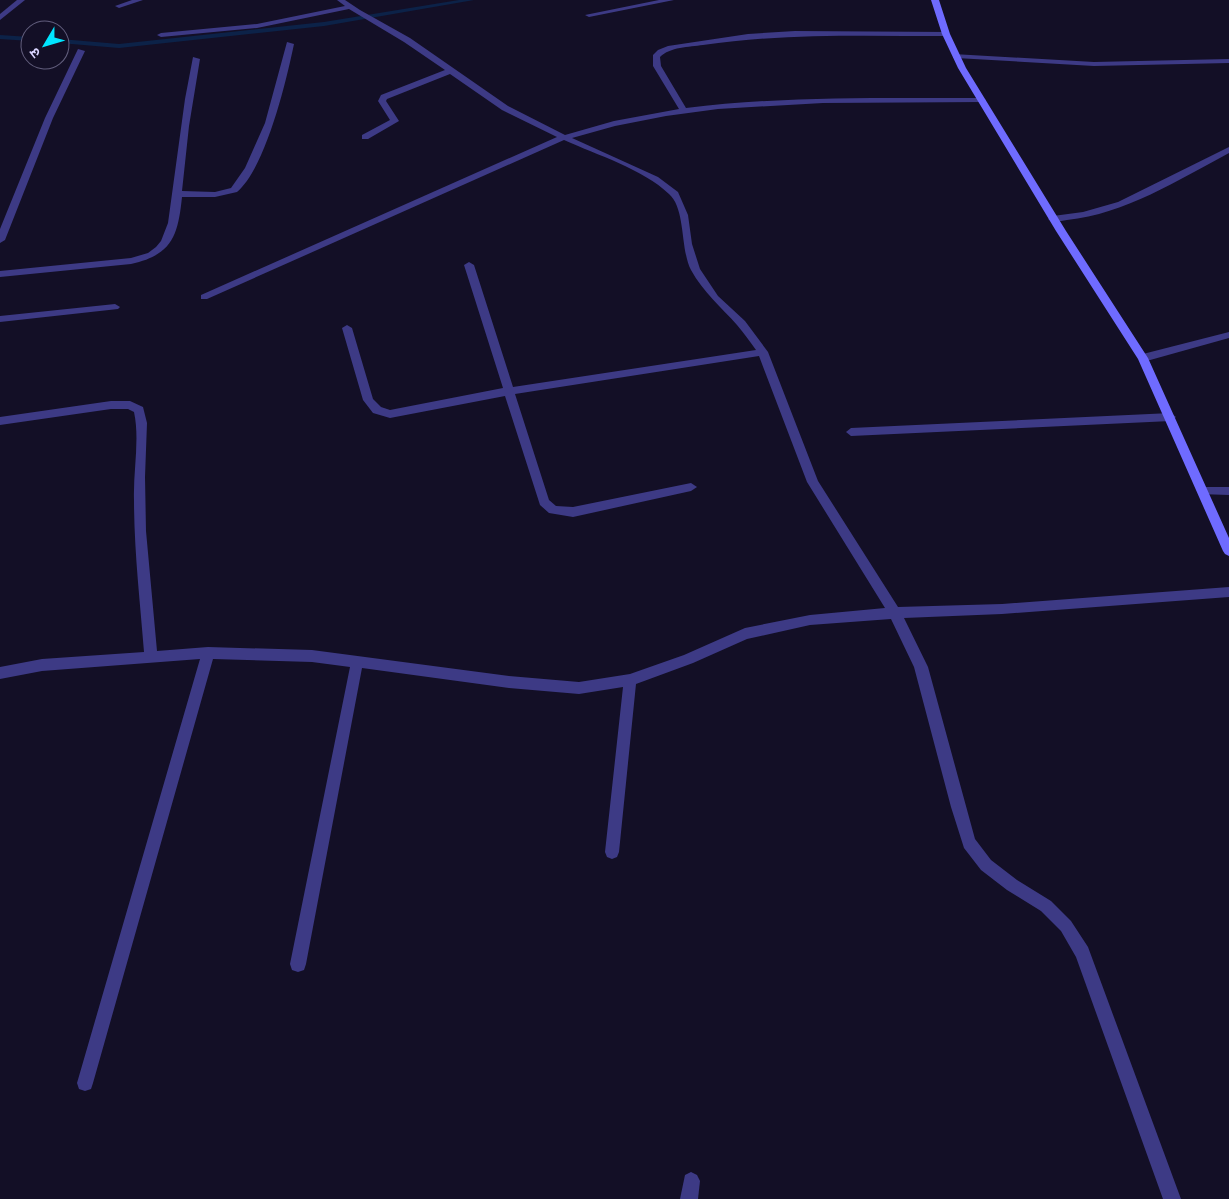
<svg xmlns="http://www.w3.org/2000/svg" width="1229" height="1199" font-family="Ubuntu,'Noto Sans Devanagari',sans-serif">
	<rect width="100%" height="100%" fill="#130f26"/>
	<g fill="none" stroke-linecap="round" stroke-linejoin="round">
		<!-- stream -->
		<g fill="#0c2248" fill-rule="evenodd">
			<polygon points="459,0 474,0 324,26 119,48 60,43 60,39 119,44 324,22"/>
			<polygon points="0,35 30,37 30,41 0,39"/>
		</g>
		<!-- street -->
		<g fill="#3d3a85" fill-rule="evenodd">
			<polygon points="17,0 25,0 0,20 0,14"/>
			<polygon points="132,0 143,0 119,8 115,6"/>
			<path d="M 337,0 L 345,0 L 360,10 L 410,38 L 508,106 L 565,135 L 614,121 L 679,109 L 653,66 L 653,55 L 658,50 L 668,46 L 748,34 L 795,31 L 949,32 L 949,36 L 946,36 C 864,36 784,33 703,45 C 689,47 670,47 660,57 L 661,66 L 686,108 C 784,96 883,98 982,98 L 986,100 L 985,102 L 823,103 L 718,109 L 666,116 L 615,126 L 572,138 L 658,177 L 678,192 L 688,215 L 692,244 L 700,269 L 718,296 L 745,321 L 768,352 L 818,481 L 898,607 L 1002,604 L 1229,587 L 1229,597 L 1002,614 L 904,618 L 928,667 L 975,839 L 991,860 L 1017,880 L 1051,901 L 1071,921 L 1088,947 L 1181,1199 L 1163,1199 L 1076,957 L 1061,931 L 1041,911 L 1007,890 L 981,870 L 964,848 L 951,807 L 914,667 L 891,619 L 810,625 L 747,639 L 693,663 L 636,684 L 619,852 L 617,857 L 612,859 L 607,857 L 605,852 L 623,687 L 579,694 L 509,688 L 362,668 L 306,964 L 304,970 L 298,972 L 292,970 L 290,964 L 350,667 L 312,662 L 213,659 L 93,1083 L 91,1089 L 85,1091 L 79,1089 L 77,1083 L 200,659 L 42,671 L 0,679 L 0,667 L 42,659 L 144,652 C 140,601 134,550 134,500 C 133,471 140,440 134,412 L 128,409 L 111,409 L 0,425 L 0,417 L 111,401 L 130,401 L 143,407 L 147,423 L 145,477 L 146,531 L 157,651 L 208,647 L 312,650 L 509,676 L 579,682 L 630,674 L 684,655 L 745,628 L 810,615 L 885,608 L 807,482 L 759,356 L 515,394 L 549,500 L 556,506 L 573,507 L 691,483 L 697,487 L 691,491 L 573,517 L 549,513 L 540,505 L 505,396 L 390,418 L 373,413 L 363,400 L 342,328 L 347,325 L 352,328 L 373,399 L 381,407 L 390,410 L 503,388 L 464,265 L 469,262 L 474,265 L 513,387 L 756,350 C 750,342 744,333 737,325 C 721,307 703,292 691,270 C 680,249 686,209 669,194 C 643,169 597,155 564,140 L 207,299 L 201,299 L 201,295 L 557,137 L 502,110 L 450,74 L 387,99 L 386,101 L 399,121 L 368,139 L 362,139 L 362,135 L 390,120 L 378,101 L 381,95 L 445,70 L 404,42 L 349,9 L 257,28 L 161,37 L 157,35 L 161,33 L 257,24 L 345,6 Z"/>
			<polygon points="659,0 674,0 589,17 585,15"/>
			<path d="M 287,42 L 294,44 C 286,82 266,167 237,192 L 215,197 L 182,197 C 178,236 172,255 131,264 L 0,277 L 0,271 L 131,258 L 148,253 L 156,247 L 161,241 L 168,223 L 185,99 L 193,57 L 200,59 L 189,126 L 182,191 L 215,192 L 231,188 L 245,168 L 265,123 Z"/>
			<polygon points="78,49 85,51 53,118 5,240 0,243 0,229 45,118"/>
			<polygon points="953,54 1094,62 1229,59 1229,63 1094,66 956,58 953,58"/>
			<path d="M 1229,147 L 1229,153 C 1178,180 1125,214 1067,220 C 1060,221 1053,223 1048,219 L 1053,216 L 1083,212 L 1118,202 Z"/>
			<polygon points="115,304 120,307 118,309 0,322 0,316"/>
			<polygon points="1229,332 1229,338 1143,362 1138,358 1139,355"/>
			<polygon points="1171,413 1176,417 1171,421 851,436 846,432 851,428"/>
			<polygon points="1203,487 1229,487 1229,495 1199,494 1197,491"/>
			<polygon points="691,1172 697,1175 700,1181 698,1199 680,1199 685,1175"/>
		</g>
		<!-- secondary -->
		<polygon fill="#6f6bff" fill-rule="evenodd" points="931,0 939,0 950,34 966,68 1066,231 1148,358 1229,538 1229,556 1225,554 1223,551 1138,359 1056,231 958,68 942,34"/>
	</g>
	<!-- north arrow -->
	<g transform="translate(45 45) rotate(232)"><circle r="24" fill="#130f26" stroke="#625e7d"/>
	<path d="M0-4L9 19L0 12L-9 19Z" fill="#00e5ff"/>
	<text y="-8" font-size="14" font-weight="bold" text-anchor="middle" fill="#d9d4ff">उ</text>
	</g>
</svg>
